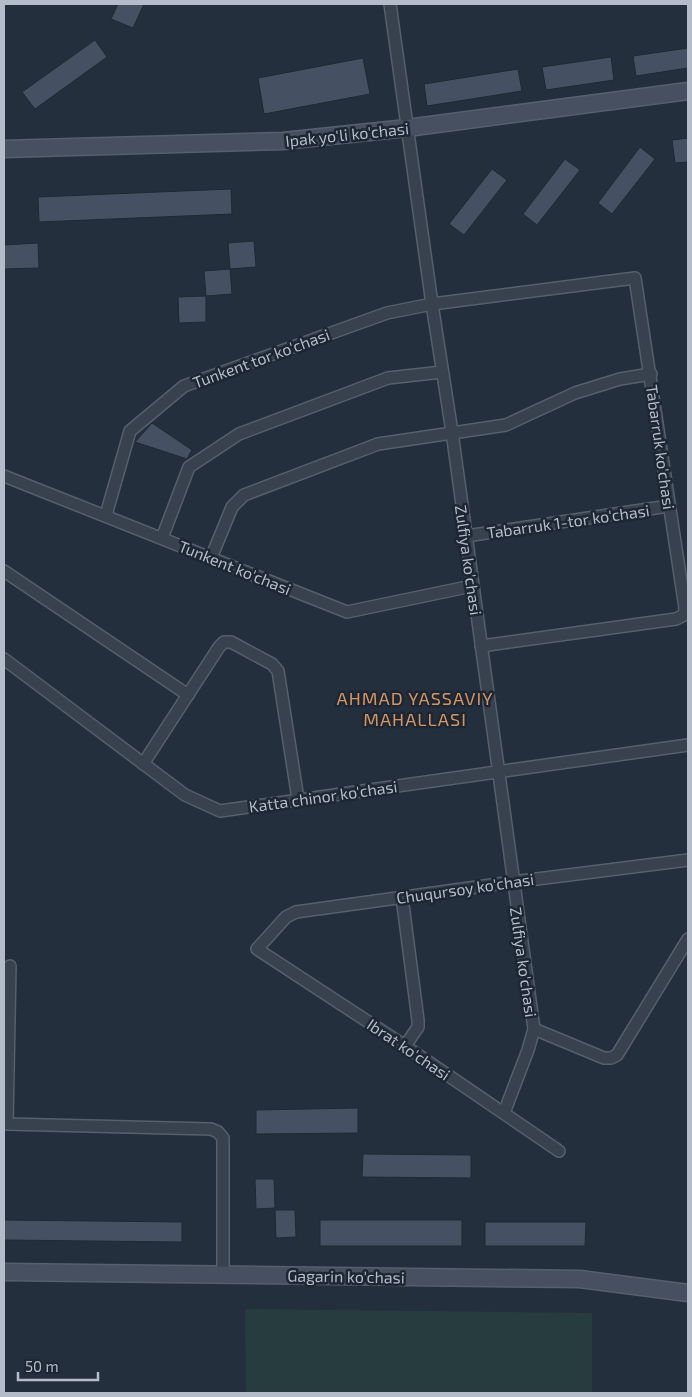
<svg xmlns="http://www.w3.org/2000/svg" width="692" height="1397" font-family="'Exo 2',sans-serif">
	<rect width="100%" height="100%" fill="#242f3e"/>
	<!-- park -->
	<polygon fill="#263c3f" points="245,1309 592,1313 592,1393 246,1393"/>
	<!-- building -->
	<g fill="#455162" stroke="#1f2835">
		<polygon points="118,4 144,4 133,28 111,19"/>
		<polygon points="95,40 107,57 35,109 22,92"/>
		<polygon points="688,48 688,68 636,76 633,56"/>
		<polygon points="611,57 614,80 546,90 542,67"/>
		<polygon points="363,58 370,94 264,114 258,78"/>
		<polygon points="518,69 522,91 427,106 424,84"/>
		<polygon points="688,138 688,162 675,163 672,140"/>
		<polygon points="640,147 655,159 612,214 598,203"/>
		<polygon points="565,159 580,170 537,225 523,214"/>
		<polygon points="492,169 507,180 464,235 449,224"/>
		<polygon points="231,189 232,214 39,222 38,197"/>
		<polygon points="254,241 256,267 230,269 228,243"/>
		<polygon points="38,243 39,268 4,269 4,245"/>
		<polygon points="230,269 232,294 206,296 204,271"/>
		<polygon points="206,296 206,322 179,323 178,297"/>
		<polygon points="152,423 192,450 187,459 135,442"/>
		<polygon points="358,1108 358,1133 256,1134 256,1110"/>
		<polygon points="363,1154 471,1155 471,1178 362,1177"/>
		<polygon points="255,1179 274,1179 275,1208 256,1209"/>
		<polygon points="275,1210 295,1210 296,1237 276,1238"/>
		<polygon points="4,1220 182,1222 182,1242 4,1240"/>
		<rect x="320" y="1220" width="142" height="26"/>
		<polygon points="485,1222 586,1222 585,1246 485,1246"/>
	</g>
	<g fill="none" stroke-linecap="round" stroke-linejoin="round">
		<defs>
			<g id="street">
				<polyline points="390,4 432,304 452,432 534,1029 528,1050 504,1113"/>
				<polyline points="4,476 347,612 472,586"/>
				<polyline points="106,515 130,431 184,386 387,313 432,304 635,278 685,608 684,615 676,619 481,646"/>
				<polyline points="466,536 669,506"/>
				<polyline points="162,538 189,467 239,434 388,378 442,372"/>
				<polyline points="211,558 232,507 244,495 378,444 506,425 575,393 620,379 651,374"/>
				<polyline points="4,571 188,695"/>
				<polyline points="4,659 185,795 220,811 688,745"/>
				<polyline points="143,764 219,647 224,642 231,642 272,664 278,671 298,799"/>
				<polyline points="402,897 418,1020 418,1027 405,1046"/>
				<polyline points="10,966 7,1124 211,1129 218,1132 223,1138 223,1274"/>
				<polyline points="534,1029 604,1058 611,1058 617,1055 688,939"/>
				<polyline points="559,1151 405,1046 257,949 286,917 296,912 513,882 688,860"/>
			</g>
			<g id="secondary">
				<polyline points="4,149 283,141 407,128 688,91"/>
				<polyline points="4,1272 580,1279 688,1293"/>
			</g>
		</defs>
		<!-- street casing -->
		<use href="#street" stroke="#565f6c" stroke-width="14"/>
		<!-- secondary casing -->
		<use href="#secondary" stroke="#565f6c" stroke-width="19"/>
		<!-- street -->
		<use href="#street" stroke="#38414e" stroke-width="11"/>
		<!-- secondary -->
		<use href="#secondary" stroke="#465061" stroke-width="16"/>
	</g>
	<g text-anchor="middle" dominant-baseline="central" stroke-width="5" stroke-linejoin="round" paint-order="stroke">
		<!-- street labels -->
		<g font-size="16" fill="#b4bcc9" stroke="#1d2633">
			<text transform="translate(347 134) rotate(-6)">Ipak yo'li ko'chasi</text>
			<text transform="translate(261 358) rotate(-20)">Tunkent tor ko'chasi</text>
			<text transform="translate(661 447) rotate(82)">Tabarruk ko'chasi</text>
			<text transform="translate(568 521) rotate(-8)">Tabarruk 1-tor ko'chasi</text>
			<text transform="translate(469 560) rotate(82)">Zulfiya ko'chasi</text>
			<text transform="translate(235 567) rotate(22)">Tunkent ko'chasi</text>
			<text transform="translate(323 796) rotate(-8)">Katta chinor ko'chasi</text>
			<text transform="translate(465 888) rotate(-8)">Chuqursoy ko'chasi</text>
			<text transform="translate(524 962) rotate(82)">Zulfiya ko'chasi</text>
			<text transform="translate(409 1049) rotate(34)">Ibrat ko'chasi</text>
			<text transform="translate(346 1276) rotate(1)">Gagarin ko'chasi</text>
		</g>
		<!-- neighbourhood labels -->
		<g font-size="18" letter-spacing="1" fill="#d59563" stroke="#1d2633">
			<text x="415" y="698">AHMAD YASSAVIY<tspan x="415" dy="21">MAHALLASI</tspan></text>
		</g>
	</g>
	<!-- border -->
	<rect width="692" height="1397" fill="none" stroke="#b4bcc9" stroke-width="10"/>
	<!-- scale -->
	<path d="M18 1372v8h80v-8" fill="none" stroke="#b4bcc9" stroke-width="2.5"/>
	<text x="25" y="1372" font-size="15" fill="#b4bcc9" stroke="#1d2633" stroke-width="4" paint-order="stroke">50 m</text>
</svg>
